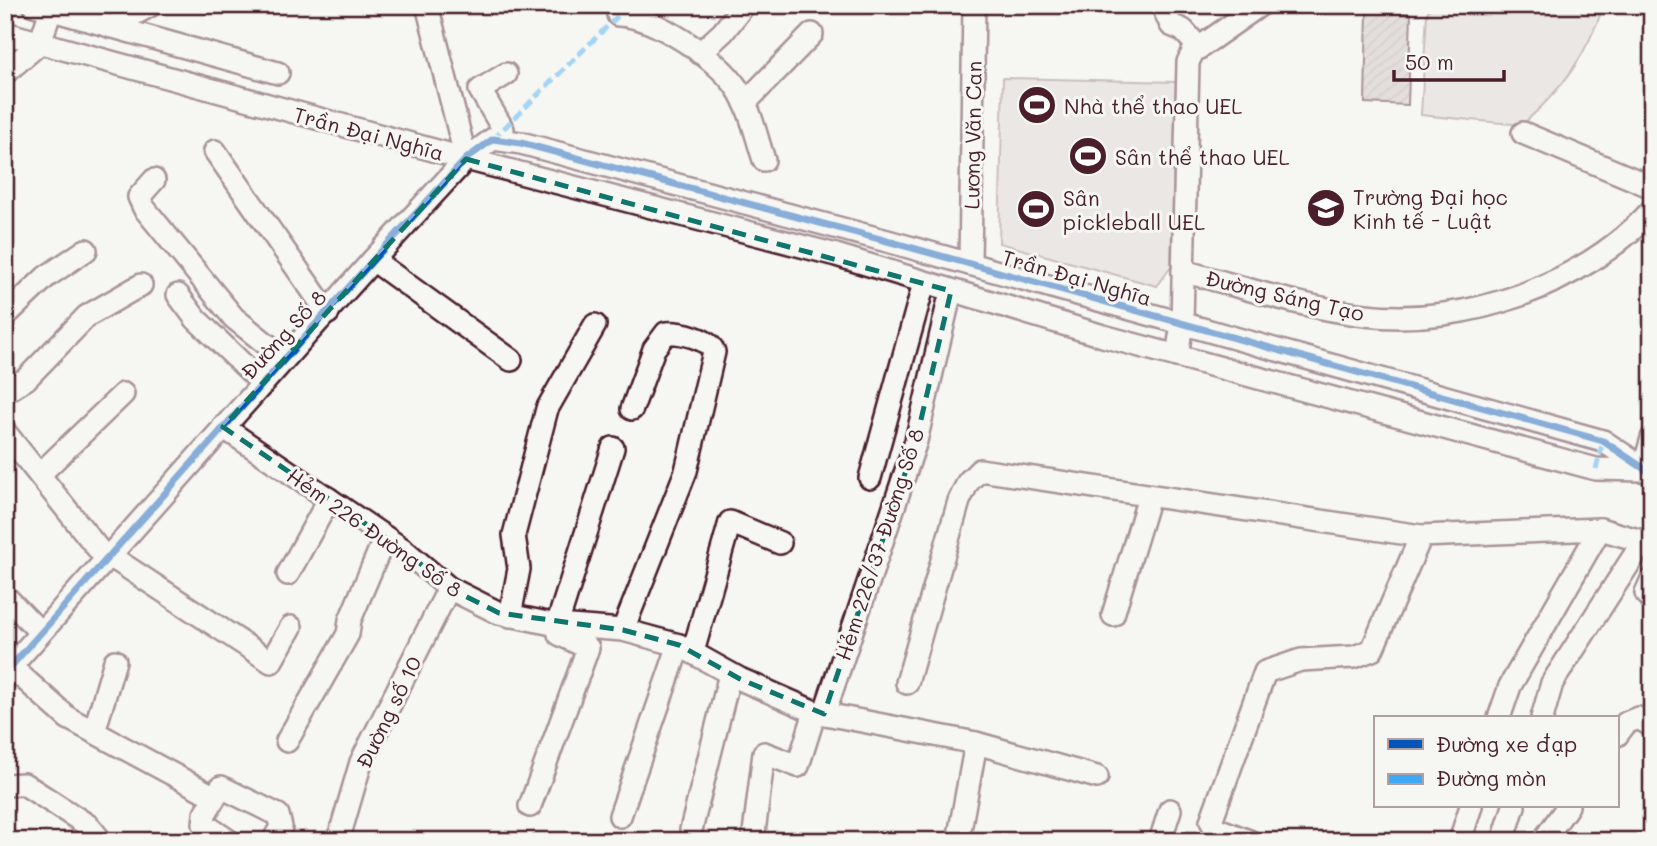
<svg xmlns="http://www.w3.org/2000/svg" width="1657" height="846" font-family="Mali,sans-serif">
	<defs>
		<pattern id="building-hatch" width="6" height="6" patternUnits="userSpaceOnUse" patternTransform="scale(1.75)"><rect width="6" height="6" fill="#ccc1c0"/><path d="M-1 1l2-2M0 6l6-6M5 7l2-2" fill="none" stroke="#b1a5a5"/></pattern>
	</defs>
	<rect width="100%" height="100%" fill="#f6f6f2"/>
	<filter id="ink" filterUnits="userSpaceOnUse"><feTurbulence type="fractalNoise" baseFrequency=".0143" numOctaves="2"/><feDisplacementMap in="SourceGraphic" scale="14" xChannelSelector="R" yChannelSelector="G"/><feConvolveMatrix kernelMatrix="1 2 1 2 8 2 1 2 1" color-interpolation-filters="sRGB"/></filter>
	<g filter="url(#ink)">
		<!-- green -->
		<g fill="#ddd6d5" stroke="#947a80" stroke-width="2">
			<path d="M 1432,5 L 1604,5 C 1585,58 1564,87 1522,125 L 1421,115 L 1427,13 Z"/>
			<polygon points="1003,78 1176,82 1171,267 1157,286 999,243"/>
		</g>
		<!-- building -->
		<polygon fill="url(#building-hatch)" stroke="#4a1f2b" stroke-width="2" points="1367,10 1411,14 1408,105 1365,103"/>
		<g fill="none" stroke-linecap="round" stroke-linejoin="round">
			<defs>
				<g id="minor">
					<polyline points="34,5 278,73"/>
					<polyline points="427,5 466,159"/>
					<polyline points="1162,5 1171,25 1183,30 1199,48"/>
					<path d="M 618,15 C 654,16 717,58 737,88 C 751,110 756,136 764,160"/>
					<polyline points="111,27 151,5"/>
					<polyline points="5,33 466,159 836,255 1103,336 1596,469 1643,470"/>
					<polyline points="700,53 723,32 744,5"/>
					<polyline points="5,73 40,43 51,10 49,5"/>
					<polyline points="745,103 812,34"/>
					<polyline points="503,129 480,90 506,74"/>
					<polyline points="1523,133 1652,187"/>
					<polyline points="215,151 328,313"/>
					<polyline points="154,180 139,197 144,208 234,318 284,358"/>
					<polyline points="373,260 511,360"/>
					<polyline points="970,264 974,5"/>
					<path d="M 1183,271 C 1243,287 1304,308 1365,315 C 1465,327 1584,285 1652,210"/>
					<polyline points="178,295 196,319 262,383"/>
					<polyline points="5,316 46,277 86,250"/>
					<polyline points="1177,356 1182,324 1188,62 1193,52 1260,5"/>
					<polyline points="5,392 26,379 87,316 141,285"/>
					<polyline points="223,427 404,550 449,588 499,613 557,625 623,630 679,645 740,679 815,712 976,743 1097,777"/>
					<polyline points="5,432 107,560"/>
					<polyline points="1643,470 1652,438"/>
					<polyline points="40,474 123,394"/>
					<polyline points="870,478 924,283"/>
					<polyline points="110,556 271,662 291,627"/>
					<polyline points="288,574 329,499"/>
					<polyline points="1652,579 1646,593 1652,600"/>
					<polyline points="5,596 40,632"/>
					<polyline points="1113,615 1149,497"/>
					<polyline points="510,616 519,569 514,535 547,409 595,325"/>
					<path d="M 623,630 L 686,471 L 714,352 C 709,338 680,332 666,333 L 654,349 L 632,409"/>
					<polyline points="693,652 730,522 780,543"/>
					<polyline points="11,667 68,718 213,796"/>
					<polyline points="5,673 373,260 466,159 493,139 521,143 891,242 1603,441 1652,474"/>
					<polyline points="907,683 959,501 968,482 980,470 1421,536 1600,529 1652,544"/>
					<polyline points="824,714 916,441 951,291"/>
					<polyline points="1499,718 1510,686 1600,529"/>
					<polyline points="1542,718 1552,683 1643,542"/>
					<polyline points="94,732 115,661"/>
					<polyline points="1617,735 1626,723 1638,718 1652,726"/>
					<polyline points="287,741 348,634 350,620 385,537"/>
					<polyline points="5,785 24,784 89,826 101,841"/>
					<polyline points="530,806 588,648 559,634 557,625 613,448"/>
					<polyline points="620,816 679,645"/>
					<polyline points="691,830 730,674"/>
					<polyline points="229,841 204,824 205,814 221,787 278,815 281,827 273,841"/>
					<polyline points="338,841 361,762 449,588"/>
					<polyline points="753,841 764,753 798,766 815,712"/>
					<polyline points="958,841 976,743"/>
					<polyline points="1160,841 1170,810"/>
					<polyline points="1249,841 1215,828 1211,821 1265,672 1301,660 1354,657 1372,650 1421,536"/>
					<polyline points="1460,841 1471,806"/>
					<polyline points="1503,841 1514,806"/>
					<polyline points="1543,841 1568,806"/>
				</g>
			</defs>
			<!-- minor casing -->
			<use href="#minor" stroke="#4a1f2b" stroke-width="26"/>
			<!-- minor -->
			<use href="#minor" stroke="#f6f6f2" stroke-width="21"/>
			<!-- quiet -->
			<g stroke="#3fa9f5" stroke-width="5" stroke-dasharray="10 5" stroke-linecap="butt">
				<polyline points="493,139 629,5"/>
				<polyline points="1596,469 1603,441"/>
			</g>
			<defs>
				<polyline id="cycleway" points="5,673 373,260 466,159 493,139 521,143 891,242 1603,441 1652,474"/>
			</defs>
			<!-- cycleway casing -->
			<use href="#cycleway" stroke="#f6f6f2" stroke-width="11"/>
			<!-- cycleway -->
			<use href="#cycleway" stroke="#0057b8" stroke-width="7"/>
		</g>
	</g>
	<!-- marked area -->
	<path d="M0 0H1657V846H0ZM 466,159 L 951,291 L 916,441 L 824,714 L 740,679 L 679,645 L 623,630 L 499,613 L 449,588 L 404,550 L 223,427 Z" fill="#f6f6f2" fill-opacity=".55" fill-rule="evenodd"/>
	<path fill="none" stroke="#0f766e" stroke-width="5" stroke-dasharray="14 9" stroke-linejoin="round" d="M 466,159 L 951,291 L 916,441 L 824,714 L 740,679 L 679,645 L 623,630 L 499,613 L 449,588 L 404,550 L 223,427 Z"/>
	<!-- icons -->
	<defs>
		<symbol id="stadium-disc" viewBox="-11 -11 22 22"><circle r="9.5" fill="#4a1f2b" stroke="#f6f6f2"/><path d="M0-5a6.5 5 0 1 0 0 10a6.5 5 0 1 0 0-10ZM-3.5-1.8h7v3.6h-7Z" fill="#fff"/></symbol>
		<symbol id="school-disc" viewBox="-11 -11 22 22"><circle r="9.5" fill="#4a1f2b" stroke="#f6f6f2"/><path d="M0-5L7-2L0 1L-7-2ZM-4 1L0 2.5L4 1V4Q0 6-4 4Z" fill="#fff"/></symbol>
	</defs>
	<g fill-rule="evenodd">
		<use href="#stadium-disc" x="1015" y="83" width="44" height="44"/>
		<use href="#stadium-disc" x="1066" y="134" width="44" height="44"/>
		<use href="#school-disc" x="1304" y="186" width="44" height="44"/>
		<use href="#stadium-disc" x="1014" y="187" width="44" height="44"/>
	</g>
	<g text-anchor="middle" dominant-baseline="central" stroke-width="6" stroke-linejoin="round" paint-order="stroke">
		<!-- poi labels -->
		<g font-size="21" fill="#4a1f2b" stroke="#f6f6f2" text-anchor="start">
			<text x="1064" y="105">Nhà thể thao UEL</text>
			<text x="1115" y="156">Sân thể thao UEL</text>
			<text x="1353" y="196">Trường Đại học<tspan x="1353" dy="24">Kinh tế - Luật</tspan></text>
			<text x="1063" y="197">Sân<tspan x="1063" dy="24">pickleball UEL</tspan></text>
		</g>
		<!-- street labels -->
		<g font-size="21" fill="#4a1f2b" stroke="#f6f6f2">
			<text transform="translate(369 133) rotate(15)">Trần Đại Nghĩa</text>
			<text transform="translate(972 135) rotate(-89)">Lương Văn Can</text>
			<text transform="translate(1077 277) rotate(16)">Trần Đại Nghĩa</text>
			<text transform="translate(1285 295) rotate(13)">Đường Sáng Tạo</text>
			<text transform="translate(283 334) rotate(-47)">Đường Số 8</text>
			<text transform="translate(375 532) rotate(35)">Hẻm 226 Đường Số 8</text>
			<text transform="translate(879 544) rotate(-72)">Hẻm 226/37 Đường Số 8</text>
			<text transform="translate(388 712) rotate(-64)">Đường số 10</text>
		</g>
	</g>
	<!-- margin -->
	<rect width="1657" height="846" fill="none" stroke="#f6f6f2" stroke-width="28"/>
	<rect x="14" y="14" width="1629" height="818" fill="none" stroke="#4a1f2b" stroke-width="2.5" filter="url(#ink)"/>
	<!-- legend -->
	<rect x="1374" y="716" width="245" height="91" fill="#f6f6f2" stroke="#b1a0a2" stroke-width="2"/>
	<rect x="1388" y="739" width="35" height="10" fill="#0057b8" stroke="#b1a0a2" stroke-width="2"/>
	<text x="1436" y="752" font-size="21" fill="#4a1f2b">Đường xe đạp</text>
	<rect x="1388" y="774" width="35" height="10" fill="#3fa9f5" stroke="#b1a0a2" stroke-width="2"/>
	<text x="1436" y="786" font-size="21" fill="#4a1f2b">Đường mòn</text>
	<!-- scale -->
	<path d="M1394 70v10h110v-10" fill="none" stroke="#4a1f2b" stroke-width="3.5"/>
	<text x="1405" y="70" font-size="21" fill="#4a1f2b" stroke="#f6f6f2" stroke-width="5" paint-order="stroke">50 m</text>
</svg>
